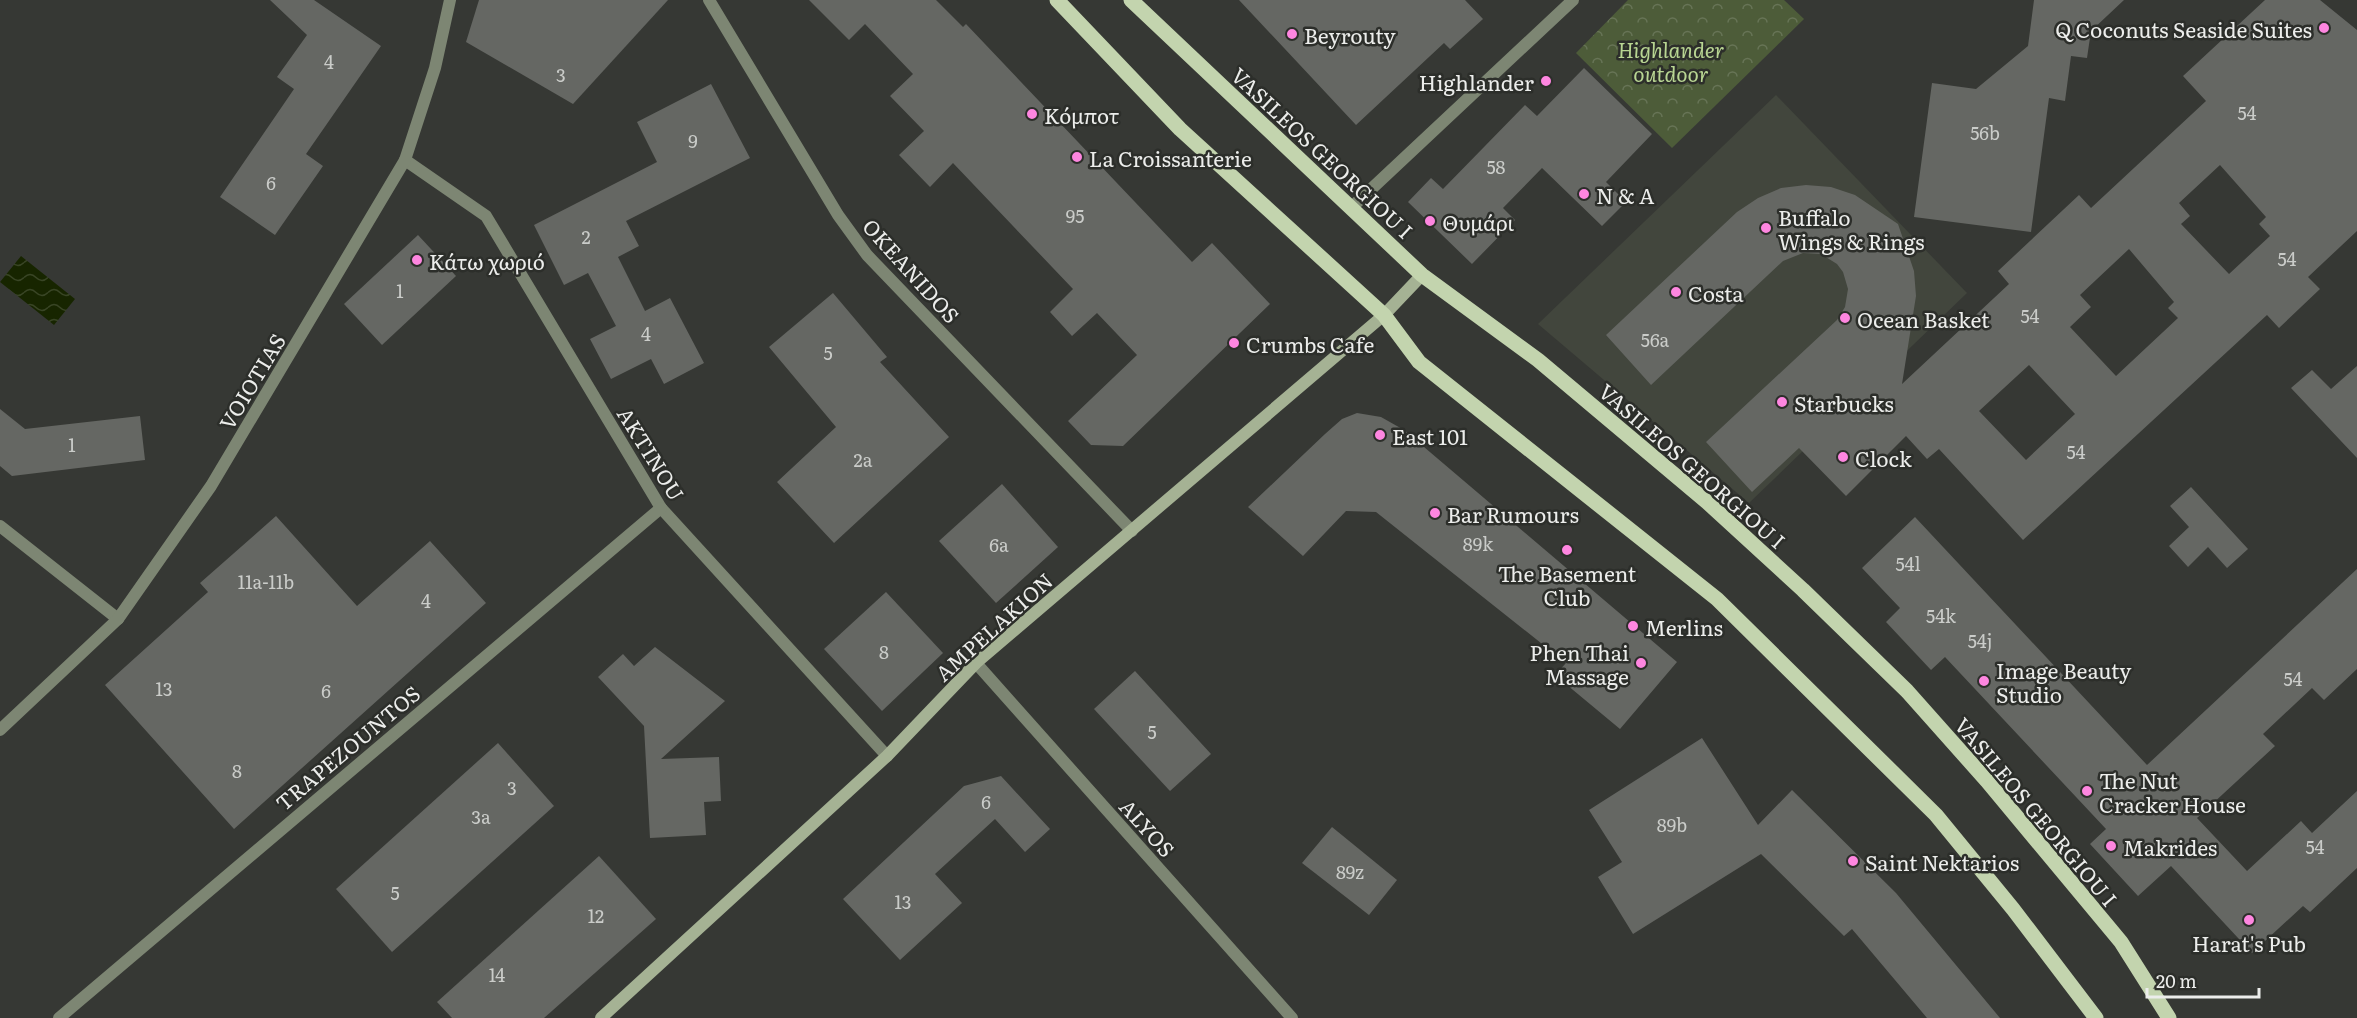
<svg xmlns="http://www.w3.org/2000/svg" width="2357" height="1018" font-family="Literata,serif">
	<defs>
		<pattern id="park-crowns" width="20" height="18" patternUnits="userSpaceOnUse" patternTransform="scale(1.5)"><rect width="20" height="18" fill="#4d5c39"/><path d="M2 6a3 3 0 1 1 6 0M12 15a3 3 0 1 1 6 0" fill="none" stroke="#677456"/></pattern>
		<pattern id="water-waves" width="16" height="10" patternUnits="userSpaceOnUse" patternTransform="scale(1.5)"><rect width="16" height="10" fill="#172500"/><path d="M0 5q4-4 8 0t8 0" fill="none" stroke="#394525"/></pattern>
	</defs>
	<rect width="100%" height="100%" fill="#363834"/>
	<!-- built -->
	<polygon fill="#42463d" points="1776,95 1967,293 1749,503 1538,324"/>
	<!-- park -->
	<polygon fill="url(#park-crowns)" points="1628,0 1784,0 1804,19 1672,148 1576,53"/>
	<!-- water -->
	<polygon fill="url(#water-waves)" points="21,256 75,299 54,325 0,282"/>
	<!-- building -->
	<g fill="#656763" fill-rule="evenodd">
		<polygon points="270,0 314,0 381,46 306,154 323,166 275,235 220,197 294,89 277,77 307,35"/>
		<polygon points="479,0 668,0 573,104 466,42"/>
		<polygon points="809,0 936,0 963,27 966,24 1192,262 1212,243 1270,304 1123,446 1091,445 1068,421 1137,355 1097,313 1072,336 1050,312 1073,289 953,163 930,187 899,155 924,131 890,96 913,74 865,24 849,40"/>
		<polygon points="1239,0 1465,0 1483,19 1450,49 1444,43 1356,125"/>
		<polygon points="2034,0 2124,0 2091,31 2087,58 2071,56 2065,101 2049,98 2031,232 1914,217 1932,83 1976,89 2028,46"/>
		<path d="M 2265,0 L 2320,0 L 2357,30 L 2357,231 L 2308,277 L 2320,289 L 2279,328 L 2267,315 L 2023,540 L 1939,449 L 1927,459 L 1906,436 L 1846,496 L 1799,448 L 1752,492 L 1706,442 L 1837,320 L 1845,307 L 1848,289 L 1843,272 L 1837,264 L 1821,254 L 1803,253 L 1783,261 L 1651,385 L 1606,335 L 1737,212 L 1758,198 L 1781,188 L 1806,185 L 1831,187 L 1855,195 L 1898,224 L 1914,271 L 1916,296 L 1902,384 L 2009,284 L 1998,271 L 2079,195 L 2091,208 L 2206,101 L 2183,76 ZM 2220,165 L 2266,217 L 2259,224 L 2270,236 L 2229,274 L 2181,224 L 2190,216 L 2179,203 ZM 2129,249 L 2174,302 L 2168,308 L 2178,318 L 2116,376 L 2070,327 L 2091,307 L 2080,295 ZM 2029,365 L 2075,414 L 2026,460 L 1979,411 Z"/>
		<polygon points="1584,68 1652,134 1606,182 1626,202 1602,226 1542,168 1503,208 1515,220 1472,264 1408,202 1431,178 1443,189 1525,105 1537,116"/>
		<polygon points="711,84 750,158 626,221 639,246 618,257 645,311 670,298 704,363 664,384 651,359 611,379 590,339 616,326 588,273 564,285 534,225 657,162 637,122"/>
		<polygon points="418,235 456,276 382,345 344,304"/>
		<polygon points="833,293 887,357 880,362 949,437 834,543 777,482 836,427 769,347"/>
		<polygon points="2357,366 2357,458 2291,388 2312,370 2331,389"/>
		<polygon points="0,409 25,429 140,416 145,460 12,476 0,466"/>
		<polygon points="1357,413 1381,417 1404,430 1677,662 1620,729 1555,675 1566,663 1376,512 1346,511 1303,556 1248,507 1325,434 1342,419"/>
		<polygon points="1002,484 1058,547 996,603 939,541"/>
		<polygon points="2191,487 2248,549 2227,568 2208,547 2188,567 2169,546 2189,527 2170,506"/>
		<polygon points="276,516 357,606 430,541 486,603 234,829 105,685 208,592 200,583"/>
		<polygon points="1915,517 2147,765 2357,569 2357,669 2324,700 2312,688 2263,734 2275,746 2197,818 2247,871 2301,821 2312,833 2357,791 2357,868 2310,912 2303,906 2252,953 2171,866 2138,896 2090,844 2106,829 1945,657 1931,670 1886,622 1900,608 1862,568"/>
		<polygon points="886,592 943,653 882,711 824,649"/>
		<polygon points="655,647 725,701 661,759 719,757 721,801 704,802 706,835 650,838 644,726 598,677 623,654 634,666"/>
		<polygon points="1135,671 1211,754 1170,791 1094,709"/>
		<polygon points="1702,738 1758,825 1792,790 1896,893 2000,1018 1927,1018 1852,929 1844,936 1761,854 1633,934 1598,877 1622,862 1589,810"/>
		<polygon points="498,743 554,806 392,952 336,889"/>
		<polygon points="1001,776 1050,829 1025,852 995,819 935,874 962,903 900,960 843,899 964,786"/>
		<polygon points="1332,827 1397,880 1369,915 1302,863"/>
		<polygon points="599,856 656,919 544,1018 452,1018 437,1002"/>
	</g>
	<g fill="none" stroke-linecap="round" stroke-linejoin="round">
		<!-- street -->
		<g stroke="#7d8673" stroke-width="12">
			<polyline points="709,0 838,215 867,255 1132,531"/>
			<polyline points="405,160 486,216 661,508 887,756"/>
			<polyline points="1351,208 1573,0"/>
			<polyline points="0,526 118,619"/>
			<polyline points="976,663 1292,1018"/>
			<polyline points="0,730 118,619 211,486 405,160 435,68 450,0"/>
			<polyline points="59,1018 661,508"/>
		</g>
		<!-- secondary -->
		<polyline stroke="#a5b294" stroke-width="12" points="601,1018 887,756 976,663 1384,315 1422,275"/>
		<!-- primary -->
		<g stroke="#c3d4ae" stroke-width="15">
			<polyline points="1057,0 1180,129 1384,315 1419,362 1717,599 1936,815 2013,909 2096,1018"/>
			<polyline points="1131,0 1422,275 1538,360 1707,502 1803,590 1907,691 1987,781 2121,942 2169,1018"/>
		</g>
	</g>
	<!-- markers -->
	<g fill="#fe86e0" stroke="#2c2e2a" stroke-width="2">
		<circle cx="2324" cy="28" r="6"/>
		<circle cx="1292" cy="34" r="6"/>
		<circle cx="1546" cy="81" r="6"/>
		<circle cx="1032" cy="114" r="6"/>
		<circle cx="1077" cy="157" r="6"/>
		<circle cx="1584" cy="194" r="6"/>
		<circle cx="1430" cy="221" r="6"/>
		<circle cx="1766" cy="228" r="6"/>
		<circle cx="417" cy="260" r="6"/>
		<circle cx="1676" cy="292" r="6"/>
		<circle cx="1845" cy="318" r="6"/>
		<circle cx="1234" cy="343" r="6"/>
		<circle cx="1782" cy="402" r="6"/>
		<circle cx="1380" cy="435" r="6"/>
		<circle cx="1843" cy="457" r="6"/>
		<circle cx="1435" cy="513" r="6"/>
		<circle cx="1567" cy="550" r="6"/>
		<circle cx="1633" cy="626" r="6"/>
		<circle cx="1641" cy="663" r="6"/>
		<circle cx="1984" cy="681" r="6"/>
		<circle cx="2087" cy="791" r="6"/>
		<circle cx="2111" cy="846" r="6"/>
		<circle cx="1853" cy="861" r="6"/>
		<circle cx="2249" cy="920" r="6"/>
	</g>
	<g text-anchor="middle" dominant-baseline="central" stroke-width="5" stroke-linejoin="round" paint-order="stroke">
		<!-- number labels -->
		<g font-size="18" fill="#caccc9">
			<text x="329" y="61">4</text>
			<text x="561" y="74">3</text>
			<text x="2247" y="112">54</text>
			<text x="1985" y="132">56b</text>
			<text x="693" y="140">9</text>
			<text x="1496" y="166">58</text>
			<text x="271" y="182">6</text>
			<text x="1075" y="215">95</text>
			<text x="586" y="236">2</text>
			<text x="2287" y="258">54</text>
			<text x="400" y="290">1</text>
			<text x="2030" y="315">54</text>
			<text x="646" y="333">4</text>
			<text x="1655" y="339">56a</text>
			<text x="828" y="352">5</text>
			<text x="72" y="444">1</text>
			<text x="2076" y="451">54</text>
			<text x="863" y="459">2a</text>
			<text x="1478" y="543">89k</text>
			<text x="999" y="544">6a</text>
			<text x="1908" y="563">54l</text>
			<text x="266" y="581">11a-11b</text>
			<text x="426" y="600">4</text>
			<text x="1941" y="615">54k</text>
			<text x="1980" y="640">54j</text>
			<text x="884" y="651">8</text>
			<text x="2293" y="678">54</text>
			<text x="164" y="688">13</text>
			<text x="326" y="690">6</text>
			<text x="1152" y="731">5</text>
			<text x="237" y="770">8</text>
			<text x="512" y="787">3</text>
			<text x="986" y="801">6</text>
			<text x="481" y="816">3a</text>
			<text x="1672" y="824">89b</text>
			<text x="2315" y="846">54</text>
			<text x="1350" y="871">89z</text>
			<text x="395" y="892">5</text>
			<text x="903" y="901">13</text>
			<text x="596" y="915">12</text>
			<text x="497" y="974">14</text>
		</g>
		<!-- poi labels -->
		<g font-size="21" fill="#ecedeb" stroke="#2c2e2a" text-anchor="start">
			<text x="2312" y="28" text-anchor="end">Q Coconuts Seaside Suites</text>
			<text x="1304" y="34">Beyrouty</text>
			<text x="1534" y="81" text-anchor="end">Highlander</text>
			<text x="1044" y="114">Κόμποτ</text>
			<text x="1089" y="157">La Croissanterie</text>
			<text x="1596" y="194">N &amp; A</text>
			<text x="1778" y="216">Buffalo<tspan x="1778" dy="24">Wings &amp; Rings</tspan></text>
			<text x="1442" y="221">Θυμάρι</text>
			<text x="429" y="260">Κάτω χωριό</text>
			<text x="1688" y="292">Costa</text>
			<text x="1857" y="318">Ocean Basket</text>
			<text x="1246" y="343">Crumbs Cafe</text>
			<text x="1794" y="402">Starbucks</text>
			<text x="1392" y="435">East 101</text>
			<text x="1855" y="457">Clock</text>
			<text x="1447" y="513">Bar Rumours</text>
			<text x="1567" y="572" text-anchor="middle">The Basement<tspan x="1567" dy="24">Club</tspan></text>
			<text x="1645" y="626">Merlins</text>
			<text x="1629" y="651" text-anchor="end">Phen Thai<tspan x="1629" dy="24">Massage</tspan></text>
			<text x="1996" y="669">Image Beauty<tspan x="1996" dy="24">Studio</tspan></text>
			<text x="2099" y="779">The Nut<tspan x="2099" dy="24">Cracker House</tspan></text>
			<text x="2123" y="846">Makrides</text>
			<text x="1865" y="861">Saint Nektarios</text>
			<text x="2249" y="942" text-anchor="middle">Harat's Pub</text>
		</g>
		<!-- park labels -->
		<g font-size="21" font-style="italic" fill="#b8d592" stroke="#2c2e2a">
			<text x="1671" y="48">Highlander<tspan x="1671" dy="24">outdoor</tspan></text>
		</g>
		<!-- street labels -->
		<g font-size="21" fill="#ecedeb" stroke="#2c2e2a">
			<text transform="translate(1323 152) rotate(43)">VASILEOS GEORGIOU I</text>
			<text transform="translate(912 270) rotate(48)">OKEANIDOS</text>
			<text transform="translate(251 381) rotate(-59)">VOIOTIAS</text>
			<text transform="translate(652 453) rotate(58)">AKTINOU</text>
			<text transform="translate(1693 465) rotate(41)">VASILEOS GEORGIOU I</text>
			<text transform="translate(993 626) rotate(-42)">AMPELAKION</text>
			<text transform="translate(347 747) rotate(-40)">TRAPEZOUNTOS</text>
			<text transform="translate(2037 811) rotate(50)">VASILEOS GEORGIOU I</text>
			<text transform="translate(1148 827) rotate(48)">ALYOS</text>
		</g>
	</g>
	<!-- scale -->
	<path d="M2147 988v9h112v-9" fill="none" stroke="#ecedeb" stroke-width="3"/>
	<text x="2156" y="988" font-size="18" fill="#ecedeb" stroke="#2c2e2a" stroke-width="4.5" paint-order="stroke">20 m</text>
</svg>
